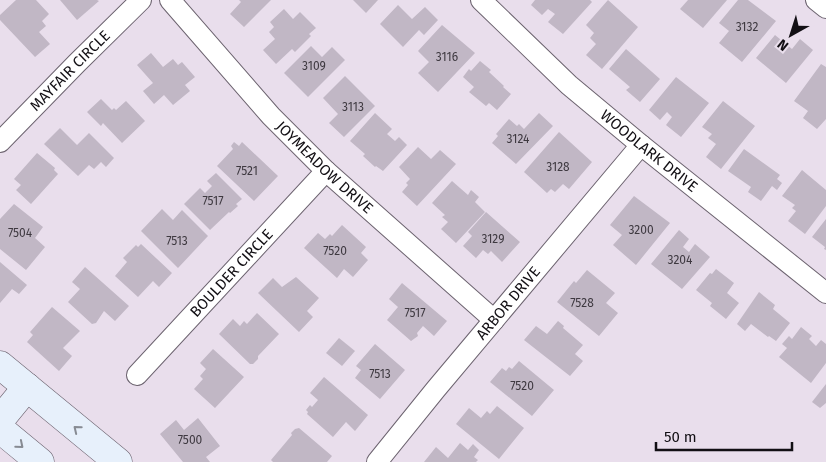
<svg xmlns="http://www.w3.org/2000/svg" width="826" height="462" font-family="'Fira Sans',sans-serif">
	<rect width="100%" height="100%" fill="#e9deec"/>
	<!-- building -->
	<g fill="#c1b7c5">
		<polygon points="16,0 36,0 49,14 42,21 46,26 39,32 50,44 35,57 0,20 0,15"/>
		<polygon points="60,0 97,0 99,1 77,20"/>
		<polygon points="239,0 271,0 244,27 230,14 241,2"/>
		<polygon points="353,0 378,0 366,13"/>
		<polygon points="535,0 590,0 592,2 563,34 548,22 555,14 548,9 542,15 531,5"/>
		<polygon points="608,0 638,27 602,69 586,55 596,44 590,38 594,33 586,25"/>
		<polygon points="688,0 727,0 703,28 680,9"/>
		<polygon points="738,0 748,0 776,21 742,62 719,43 729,31 719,23"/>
		<polygon points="398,5 412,19 425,7 438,20 424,35 419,30 403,47 380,24"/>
		<polygon points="284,9 293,19 300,12 316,28 309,34 311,36 295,52 292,49 276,64 263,50 275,39 269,32 274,27 270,22"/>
		<polygon points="442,25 475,53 438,92 418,73 429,62 418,51"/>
		<polygon points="775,35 792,49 800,39 813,50 786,83 756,58"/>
		<polygon points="311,46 322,57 332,47 345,60 308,97 284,73"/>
		<polygon points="626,49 660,79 640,102 626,90 630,87 609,69"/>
		<polygon points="151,53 163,67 173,59 178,65 182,62 195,77 185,85 190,91 173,105 164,95 154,104 143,91 153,83 137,65"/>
		<polygon points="480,61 491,70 489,72 504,86 503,87 511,94 497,110 489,103 486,106 469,92 474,87 463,77 469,69 471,71"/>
		<polygon points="821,64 826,67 826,119 817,129 803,118 808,111 794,101"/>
		<polygon points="345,76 375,106 344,137 329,123 338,114 323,98"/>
		<polygon points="676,77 709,103 681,137 666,125 672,117 667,112 660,120 649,110"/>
		<polygon points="101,99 112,110 114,108 116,110 126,101 145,121 122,143 103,123 101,126 87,112"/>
		<polygon points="723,101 755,126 721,169 706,157 716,144 708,138 712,134 702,127"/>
		<polygon points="375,113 392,129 387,134 395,141 399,137 407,145 383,171 376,166 375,167 363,156 365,154 350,141"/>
		<polygon points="539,113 553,126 516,164 492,143 498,136 496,134 509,119 517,126 519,124 524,129"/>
		<polygon points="60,128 77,145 89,133 114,158 106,167 101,162 94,169 89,165 78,176 44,144"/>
		<polygon points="559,132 592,162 569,189 563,184 555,192 551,189 547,193 524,172"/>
		<polygon points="234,142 239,146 242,142 278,176 254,201 217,166 233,149 231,146"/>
		<polygon points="418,147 431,159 440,150 456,164 417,206 402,192 408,185 406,183 410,179 399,167"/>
		<polygon points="744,149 780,175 777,179 782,183 777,190 772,186 761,201 748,192 751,187 728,171"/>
		<polygon points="37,153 55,168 54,170 58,174 31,204 16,190 21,185 14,179"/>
		<polygon points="802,170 826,190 826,206 805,234 788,221 796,211 792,208 795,205 782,196"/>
		<polygon points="216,173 242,199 236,204 238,206 230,213 229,212 210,230 184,204 200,188 205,193 212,186 207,181"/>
		<polygon points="452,181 468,195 471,190 479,197 475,202 485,212 456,243 441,229 448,222 442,217 445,215 432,203"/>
		<polygon points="634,196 670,223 636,265 613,245 622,235 610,225"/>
		<polygon points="14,204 43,227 35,238 45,247 26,270 0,249 0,219"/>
		<polygon points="162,209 173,220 182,210 208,236 178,268 141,231"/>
		<polygon points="486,212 520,242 502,262 491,251 488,254 483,250 476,258 463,246 472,236 468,232"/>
		<polygon points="826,219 826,250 824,249 825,247 812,237"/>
		<polygon points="342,225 366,247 361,253 368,260 353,277 344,269 337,278 304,248 318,233 325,239 330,234 332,236"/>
		<polygon points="679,230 689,239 683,247 689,252 695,244 710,257 682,289 651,264"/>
		<polygon points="141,244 172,273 159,287 153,281 138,297 115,276 127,262 123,258 136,245 138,247"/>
		<polygon points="0,262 27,285 19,294 12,289 0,303"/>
		<polygon points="85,267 129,306 115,321 104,311 96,323 92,324 68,302 80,289 72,282"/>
		<polygon points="716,269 734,283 727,293 739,303 726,319 710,306 712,303 696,290 710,273 712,274"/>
		<polygon points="587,270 615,293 606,303 618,313 599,336 557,302 574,281 576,283"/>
		<polygon points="296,277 319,298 307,311 313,317 299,332 258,293 273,278 282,287"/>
		<polygon points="402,283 447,321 434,336 423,326 417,333 418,336 411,341 387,320 398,307 389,299"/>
		<polygon points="759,292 775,305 773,309 790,323 776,341 769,336 768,337 751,324 745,331 737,324"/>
		<polygon points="52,307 80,331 63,348 72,356 59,371 27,342 33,335 30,332"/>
		<polygon points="257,313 279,334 258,356 258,359 253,364 250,364 219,334 233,319 240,326 244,321 247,324"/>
		<polygon points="558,321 564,326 563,328 583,345 575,354 583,361 570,376 524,340 536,326 547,334"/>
		<polygon points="801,327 812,336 809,339 816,346 821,340 826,344 826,363 811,383 779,357 787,348 782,344 789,336 792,339"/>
		<polygon points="339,338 355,351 342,366 326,353"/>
		<polygon points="375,344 405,370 380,399 355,378 361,370 356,366"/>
		<polygon points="213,349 244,377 215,408 194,389 203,379 200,376 206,369 200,363"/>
		<polygon points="519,361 554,390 532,416 490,382 502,368 506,371 509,367 512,369"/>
		<polygon points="324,377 368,415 355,431 346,422 333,437 307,414 308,412 306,410 310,405 312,407 318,400 310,393"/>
		<polygon points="826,384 826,403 820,408 812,402"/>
		<polygon points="497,406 524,428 499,459 456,424 469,408 481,418 487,411 490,414"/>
		<polygon points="198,418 220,446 206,457 210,462 183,462 160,434 176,420 184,430"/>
		<polygon points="299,428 332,456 327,462 273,462 271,460 292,435 291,433 295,429"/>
		<polygon points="460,443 468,450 473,444 479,450 474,457 478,460 476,462 424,462 436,447 448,458"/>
	</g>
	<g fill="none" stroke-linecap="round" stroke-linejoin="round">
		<defs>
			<g id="street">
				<path id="s1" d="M 170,0 L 271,116 L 326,171 L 494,320"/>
				<path id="s2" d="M 481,0 L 569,85 L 641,145 L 826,293"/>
				<polyline points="816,0 826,8"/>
				<path id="s3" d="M 0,142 L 77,63 L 141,0"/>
				<path id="s4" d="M 137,375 L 326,171"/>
				<path id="s5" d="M 377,462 L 436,389 L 641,145"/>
			</g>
			<g id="secondary">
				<polyline points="0,365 118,462"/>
				<polyline points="0,420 27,387"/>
				<polyline points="0,429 40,462"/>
			</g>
		</defs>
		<!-- street casing -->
		<use href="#street" stroke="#6c636f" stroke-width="22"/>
		<!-- secondary casing -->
		<use href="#secondary" stroke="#6c636f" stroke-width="29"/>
		<!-- street -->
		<use href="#street" stroke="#fff" stroke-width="20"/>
		<!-- secondary -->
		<use href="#secondary" stroke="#e7f0fb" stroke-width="28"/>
	</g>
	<!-- one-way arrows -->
	<defs><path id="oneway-chevron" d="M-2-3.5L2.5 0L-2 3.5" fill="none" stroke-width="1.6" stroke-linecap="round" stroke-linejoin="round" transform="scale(1.25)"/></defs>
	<g stroke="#878b93">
		<use href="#oneway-chevron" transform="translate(77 429) rotate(-141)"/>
		<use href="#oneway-chevron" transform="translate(20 445) rotate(40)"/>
	</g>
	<g text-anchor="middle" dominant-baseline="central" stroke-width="4" stroke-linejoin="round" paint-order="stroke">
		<!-- number labels -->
		<g font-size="12" fill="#3e3940">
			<text x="747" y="27">3132</text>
			<text x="447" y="57">3116</text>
			<text x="314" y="66">3109</text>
			<text x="353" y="107">3113</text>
			<text x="518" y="139">3124</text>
			<text x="558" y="167">3128</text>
			<text x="247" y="171">7521</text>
			<text x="213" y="201">7517</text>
			<text x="641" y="230">3200</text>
			<text x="20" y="233">7504</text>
			<text x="493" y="239">3129</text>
			<text x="177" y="241">7513</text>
			<text x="335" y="251">7520</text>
			<text x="680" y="260">3204</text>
			<text x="582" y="303">7528</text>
			<text x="415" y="313">7517</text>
			<text x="380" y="374">7513</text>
			<text x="522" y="386">7520</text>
			<text x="190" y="440">7500</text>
		</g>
		<!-- street labels -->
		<g font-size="15" fill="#120f14" stroke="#e9deec">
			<text stroke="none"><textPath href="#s3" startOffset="100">MAYFAIR CIRCLE</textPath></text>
			<text stroke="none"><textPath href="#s2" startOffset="226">WOODLARK DRIVE</textPath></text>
			<text stroke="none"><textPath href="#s1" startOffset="228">JOYMEADOW DRIVE</textPath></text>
			<text stroke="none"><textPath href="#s4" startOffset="139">BOULDER CIRCLE</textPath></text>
			<text stroke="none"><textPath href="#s5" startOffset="206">ARBOR DRIVE</textPath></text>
		</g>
	</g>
	<!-- north arrow -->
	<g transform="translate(791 35) rotate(219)" stroke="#e9deec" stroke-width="4" paint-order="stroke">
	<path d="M0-4L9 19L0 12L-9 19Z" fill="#120f14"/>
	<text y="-8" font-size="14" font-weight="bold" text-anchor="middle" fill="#120f14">N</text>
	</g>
	<!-- scale -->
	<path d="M656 442v8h136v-8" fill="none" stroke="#120f14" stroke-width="2.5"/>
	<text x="664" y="442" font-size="15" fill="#120f14" stroke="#e9deec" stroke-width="4" paint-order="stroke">50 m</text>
</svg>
